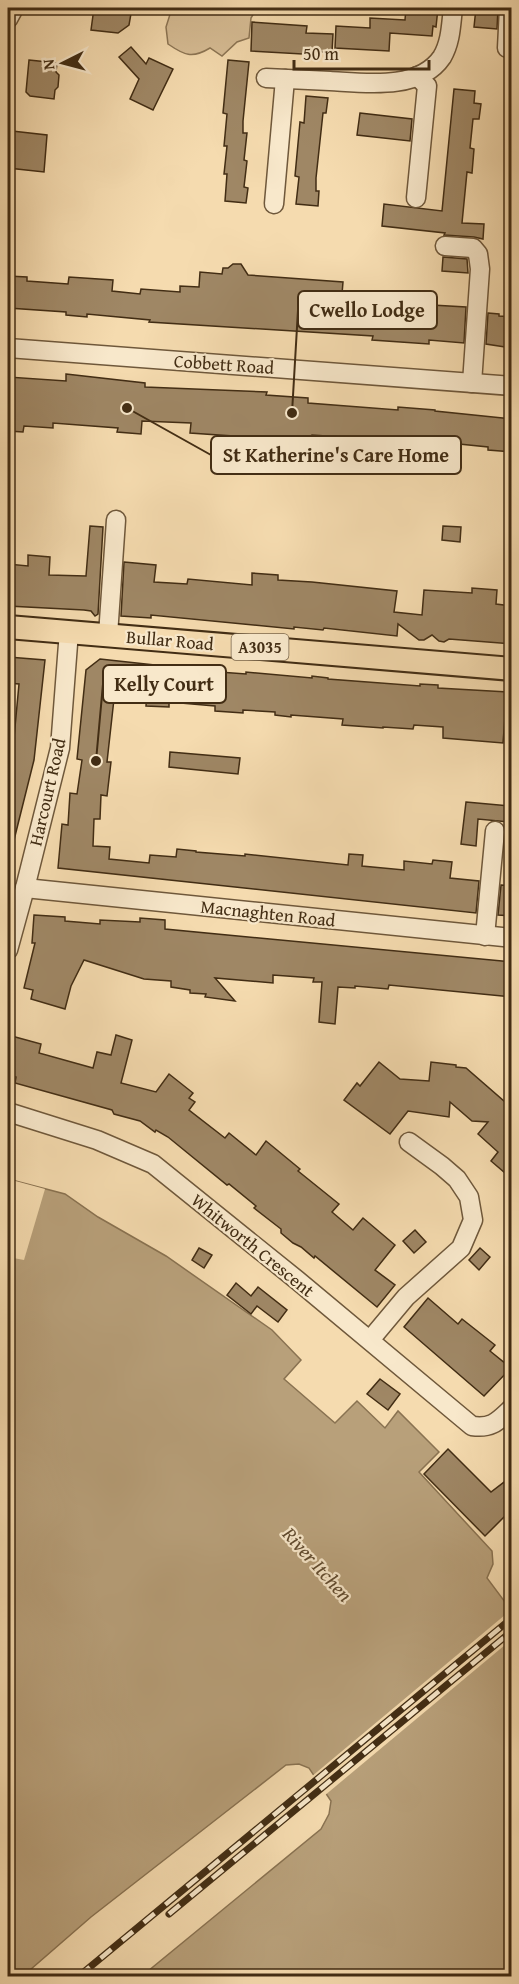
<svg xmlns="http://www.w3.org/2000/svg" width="519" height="1984" font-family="'Gentium Book Plus',serif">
	<rect width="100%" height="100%" fill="#f5dbaf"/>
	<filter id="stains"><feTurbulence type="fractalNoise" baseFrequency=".00333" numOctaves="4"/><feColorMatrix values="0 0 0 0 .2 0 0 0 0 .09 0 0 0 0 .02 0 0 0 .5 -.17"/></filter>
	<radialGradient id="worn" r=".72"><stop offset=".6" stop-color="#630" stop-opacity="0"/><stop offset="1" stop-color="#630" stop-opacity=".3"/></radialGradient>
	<!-- green -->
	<path fill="#d7bd95" stroke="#8c7554" stroke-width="1.5" d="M 172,8 L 281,8 L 277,10 L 257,8 L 251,18 L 249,38 L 237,42 L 222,56 L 210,48 C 192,59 184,55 168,44 L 166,27 Z"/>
	<!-- water -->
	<polygon fill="#b8a07a" stroke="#897251" stroke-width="1.5" points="8,1179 65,1194 98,1217 166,1256 272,1330 301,1360 284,1379 335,1423 357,1401 385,1428 398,1411 439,1452 419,1472 492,1551 493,1564 487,1578 511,1610 511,1976 142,1976 321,1829 329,1814 331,1801 309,1768 299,1764 286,1765 91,1917 23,1976 11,1976 8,1972 8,1912 9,1908 8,1906"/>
	<!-- pier -->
	<g fill="#f5dbaf">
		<polygon points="8,1179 45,1189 24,1260 8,1257"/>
		<polygon points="511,1610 511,1640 324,1796 311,1777"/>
	</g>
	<!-- building -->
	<g fill="#9f8765" stroke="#422d14" stroke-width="1.5">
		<polygon points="94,8 132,8 129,25 118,33 91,30"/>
		<polygon points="406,8 438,8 436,27 433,26 432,36 390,33 389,51 335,48 336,26 370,28 370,18 405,20"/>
		<polygon points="476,8 498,8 497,29 474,27"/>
		<polygon points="252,22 307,26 306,33 333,34 332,52 320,52 320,55 251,51"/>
		<polygon points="131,47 146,64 149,58 173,69 153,110 130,99 139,79 119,57"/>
		<polygon points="29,60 57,63 56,72 59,75 58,87 55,90 54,99 30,96 26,92"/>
		<polygon points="228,60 249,62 243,121 243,133 247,133 244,160 247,161 244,187 248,188 246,203 225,201 227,174 224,174 227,146 224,146 227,114 223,113"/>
		<polygon points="454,89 475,91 474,103 481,104 479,119 473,119 470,148 474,149 472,173 467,172 462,223 484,224 483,239 474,237 444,235 445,233 382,226 384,204 442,211"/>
		<polygon points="306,96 328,98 326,113 323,113 316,178 316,191 319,191 318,206 296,204 299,177 295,176 300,122 304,123"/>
		<polygon points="360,113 412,119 410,141 357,135"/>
		<polygon points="12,131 47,135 44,172 8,168"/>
		<polygon points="443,257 467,259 468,273 442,271"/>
		<polygon points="233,264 241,264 248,275 343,282 342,294 376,297 376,291 407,293 406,298 432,299 432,305 466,307 464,343 429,340 429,344 372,340 373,336 149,322 150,320 87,314 87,317 66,315 66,312 8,308 8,276 27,277 27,281 68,284 69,277 113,280 112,291 140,294 141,289 180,292 180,286 199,287 200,272 222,274 223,268 228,268"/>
		<polygon points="488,313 499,314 499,316 512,317 512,348 486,344"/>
		<polygon points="66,374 145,383 145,387 267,392 266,395 308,398 308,403 398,410 398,407 435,410 435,411 512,419 512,452 488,450 488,447 459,444 427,443 427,449 407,447 407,443 374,441 373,445 357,444 357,438 312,435 311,452 264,449 264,458 249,457 250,441 233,440 233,436 190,433 191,423 142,421 141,434 117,432 118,428 53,423 53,428 24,426 23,432 8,431 8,377 66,381"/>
		<polygon points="90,526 103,527 98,614 95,616 91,611 84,610 8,606 8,564 28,566 28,555 50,557 49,575 86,576"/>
		<polygon points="443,526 461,527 460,542 442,540"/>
		<polygon points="124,562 156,565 154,582 187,584 188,579 252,585 252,573 278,575 278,580 312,582 397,591 394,612 422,615 424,590 472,593 472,588 497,590 496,604 512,606 512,644 449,639 444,642 439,641 432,635 424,640 419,640 398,624 397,636 324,628 323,630 294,627 294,629 151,615 151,618 121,616"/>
		<polygon points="8,657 45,660 34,760 13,844 8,843 8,758 12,759 19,684 8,683"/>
		<polygon points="100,659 219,672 246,674 246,672 312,678 312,676 328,678 328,679 420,686 420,684 438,685 438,688 508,692 512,697 512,718 505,718 503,743 443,738 443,727 414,725 413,729 383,727 383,728 342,725 343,719 291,715 291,717 275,715 275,712 243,710 243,713 215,711 215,706 169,702 169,707 146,706 147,692 115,690 107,762 111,762 107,796 101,795 100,819 94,819 93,846 110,847 109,859 149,863 150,855 176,857 177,849 196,851 196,852 245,856 245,854 348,865 349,854 363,855 362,866 404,870 404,861 432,864 433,860 452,862 450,878 479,881 476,913 58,868 62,824 68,825 70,793 77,794 82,760 77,759 86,670"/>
		<polygon points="170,752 240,758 238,774 169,767"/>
		<polygon points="466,802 511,806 509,822 478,819 476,846 461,844"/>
		<polygon points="501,885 512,886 512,916 498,915"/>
		<polygon points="34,915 65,917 65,921 100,924 100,920 140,922 140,918 165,920 165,929 512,962 512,997 389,985 388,989 355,986 355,988 338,987 335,1024 319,1022 322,982 313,982 314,978 273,975 273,983 215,978 235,1001 205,997 206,994 190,993 190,990 171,987 171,981 144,979 84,960 71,986 65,1009 31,999 33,990 24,988 35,943 32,943"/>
		<polygon points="8,1035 41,1044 39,1053 93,1068 97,1052 111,1055 116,1035 132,1040 121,1083 156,1092 169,1074 193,1093 189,1098 195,1102 189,1110 225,1138 229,1133 256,1155 266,1141 300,1169 298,1171 339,1204 332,1212 353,1230 363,1218 395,1245 375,1270 395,1285 377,1307 315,1256 314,1258 301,1247 293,1243 281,1233 281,1229 254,1208 256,1206 229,1184 227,1185 168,1137 156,1130 155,1132 140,1121 114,1114 112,1110 15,1083 16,1077 8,1075"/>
		<polygon points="379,1062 400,1079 429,1081 431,1062 456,1065 456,1067 466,1068 512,1108 512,1179 491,1161 498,1152 478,1134 488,1122 472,1121 450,1102 449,1117 408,1111 390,1134 344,1100 357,1083 360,1086"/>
		<polygon points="415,1230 426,1242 414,1253 403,1241"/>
		<polygon points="199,1248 212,1255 204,1268 192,1260"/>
		<polygon points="480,1248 490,1257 479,1270 469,1260"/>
		<polygon points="236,1283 251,1296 258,1287 287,1310 278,1322 257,1306 251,1314 227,1295"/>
		<polygon points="428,1298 458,1324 462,1319 495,1345 490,1351 511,1368 484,1396 404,1327"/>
		<polygon points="380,1379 400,1394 388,1410 367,1394"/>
		<polygon points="448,1449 491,1492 512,1476 512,1509 485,1536 424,1474"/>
	</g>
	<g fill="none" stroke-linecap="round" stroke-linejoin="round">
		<defs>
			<g id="minor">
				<polyline points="8,19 14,8"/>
				<polyline points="507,48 509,8"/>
				<path d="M 266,78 C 287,79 309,80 330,81 C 365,83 419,91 442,57 C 451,42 451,24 453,8"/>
				<polyline points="416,198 427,86 417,76"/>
				<polyline points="274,204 285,79"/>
				<polyline points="445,246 473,248 478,254 480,269 472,383"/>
				<polyline points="8,348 512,386"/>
				<polyline points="108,635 116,520"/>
				<polyline points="25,888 512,938"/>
				<polyline points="485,936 495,831"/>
				<polyline points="8,950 25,888 60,748 69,631"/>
				<path d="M 8,1112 L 97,1140 L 153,1164 L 297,1280 L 472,1426 C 492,1429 498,1421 512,1408"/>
				<polyline points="370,1340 406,1297 461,1248 473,1220 469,1197 457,1179 442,1166 409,1142"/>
			</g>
			<polyline id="major" points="8,627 512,669"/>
		</defs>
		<!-- minor casing -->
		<use href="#minor" stroke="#6f583b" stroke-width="21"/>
		<!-- major casing -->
		<use href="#major" stroke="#422d14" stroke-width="26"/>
		<!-- minor -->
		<use href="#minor" stroke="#f8e8cb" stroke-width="18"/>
		<!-- major -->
		<use href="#major" stroke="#f5dbaf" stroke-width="22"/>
		<defs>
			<g id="rail">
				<polyline points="169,1914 512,1631"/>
				<polyline points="79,1976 512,1618"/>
			</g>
		</defs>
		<!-- rail casing -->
		<use href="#rail" stroke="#422d14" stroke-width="7"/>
		<!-- rail -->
		<use href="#rail" stroke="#f8e8cb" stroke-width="4.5" stroke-dasharray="14" stroke-linecap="butt"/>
	</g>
	<g text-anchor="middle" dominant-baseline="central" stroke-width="4.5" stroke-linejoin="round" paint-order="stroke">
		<!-- shield labels -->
		<rect fill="#f8e8cb" stroke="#79654b" stroke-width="1.5" x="231.5" y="634" width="57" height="26" rx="4.5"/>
		<g font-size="16" font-weight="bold" fill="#422d14">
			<text x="260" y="647">A3035</text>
		</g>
		<!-- street labels -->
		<g font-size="18" fill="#422d14" stroke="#f8e8cb">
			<text transform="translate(224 364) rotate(4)">Cobbett Road</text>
			<text transform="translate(170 640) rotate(5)">Bullar Road</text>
			<text transform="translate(47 792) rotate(-77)">Harcourt Road</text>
			<text transform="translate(268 913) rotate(6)">Macnaghten Road</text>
			<text transform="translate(253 1245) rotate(39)">Whitworth Crescent</text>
		</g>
		<!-- water labels -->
		<g font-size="20" font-style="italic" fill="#604a2e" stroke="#f8e8cb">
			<text transform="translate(318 1564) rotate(48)">River Itchen</text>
		</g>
	</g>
	<!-- callouts -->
	<path fill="none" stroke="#422d14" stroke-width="2" d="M292 413L298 310M127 408L211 455M96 761L103 684"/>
	<g fill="#422d14" stroke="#f8e8cb" stroke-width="2">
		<circle cx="292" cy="413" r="6"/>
		<circle cx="127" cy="408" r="6"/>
		<circle cx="96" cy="761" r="6"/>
	</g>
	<g fill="#f8e8cb" stroke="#422d14" stroke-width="2">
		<rect x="298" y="291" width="139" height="38" rx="6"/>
		<rect x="211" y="436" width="250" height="38" rx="6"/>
		<rect x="103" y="665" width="123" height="38" rx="6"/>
	</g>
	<g font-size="20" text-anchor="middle" font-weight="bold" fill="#422d14">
		<text x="367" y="317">Cwello Lodge</text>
		<text x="336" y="462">St Katherine's Care Home</text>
		<text x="164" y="691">Kelly Court</text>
	</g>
	<!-- margin -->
	<rect width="519" height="1984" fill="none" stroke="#f5dbaf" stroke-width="30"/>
	<rect x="9" y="9" width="501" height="1966" fill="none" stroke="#422d14" stroke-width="3"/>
	<rect x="15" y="15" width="489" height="1954" fill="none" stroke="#422d14" stroke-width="1.5"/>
	<!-- north arrow -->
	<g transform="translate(63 63) rotate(264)" stroke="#f8e8cb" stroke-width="4.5" paint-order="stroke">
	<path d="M0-4.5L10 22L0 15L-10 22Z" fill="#422d14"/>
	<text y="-9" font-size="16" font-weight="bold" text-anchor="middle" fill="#422d14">N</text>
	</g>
	<!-- scale -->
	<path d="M294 60v9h135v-9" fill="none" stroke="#422d14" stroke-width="3"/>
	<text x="303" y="60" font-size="18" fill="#422d14" stroke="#f8e8cb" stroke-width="4.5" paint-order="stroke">50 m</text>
	<rect width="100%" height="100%" filter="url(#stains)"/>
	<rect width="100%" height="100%" fill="url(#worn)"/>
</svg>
